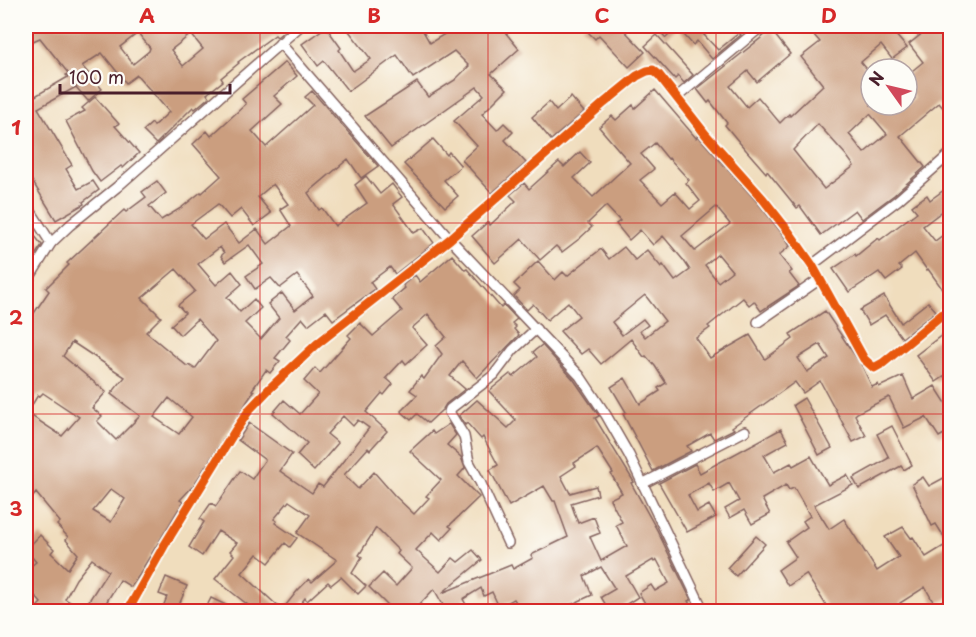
<svg xmlns="http://www.w3.org/2000/svg" width="976" height="637" font-family="'Playpen Sans',sans-serif">
	<rect width="100%" height="100%" fill="#fdfcf7"/>
	<filter id="ink" filterUnits="userSpaceOnUse"><feTurbulence type="fractalNoise" baseFrequency=".0167" numOctaves="2"/><feDisplacementMap in="SourceGraphic" scale="12" xChannelSelector="R" yChannelSelector="G"/><feConvolveMatrix kernelMatrix="1 2 1 2 8 2 1 2 1" color-interpolation-filters="sRGB"/></filter>
	<filter id="wash" filterUnits="userSpaceOnUse"><feTurbulence type="fractalNoise" baseFrequency=".008" numOctaves="4" result="noise"/><feDisplacementMap in="SourceGraphic" scale="24" xChannelSelector="R" yChannelSelector="G"/><feGaussianBlur stdDeviation="1.35" result="paint"/><feColorMatrix in="noise" values="0 0 0 0 0 0 0 0 0 0 0 0 0 0 0 0 0 1.4 0 .05"/><feComposite in="paint" operator="in"/></filter>
	<g filter="url(#wash)">
		<rect width="100%" height="100%" fill="#f0ddbd"/>
		<g id="blocks">
			<!-- building -->
			<g fill="#cb9e7f" fill-rule="evenodd">
				<path d="M 26,26 L 290,26 L 277,37 L 275,35 L 238,62 L 239,63 L 221,78 L 223,81 L 207,94 L 209,97 L 195,109 L 193,107 L 156,144 L 143,131 L 152,123 L 154,126 L 169,112 L 137,75 L 126,83 L 102,53 L 82,66 L 102,89 L 88,101 L 76,87 L 38,108 L 72,165 L 66,169 L 78,189 L 93,181 L 99,190 L 83,202 L 84,204 L 56,220 L 26,171 L 26,87 L 32,98 L 68,77 L 66,75 L 68,73 L 40,38 L 26,44 ZM 138,33 L 150,48 L 149,51 L 133,64 L 120,47 ZM 191,34 L 203,49 L 183,66 L 171,50 Z"/>
				<polygon points="345,26 420,26 430,43 448,32 447,30 455,26 500,26 519,49 491,74 507,89 482,114 497,130 504,123 513,132 505,140 526,163 492,193 462,160 477,146 454,121 484,95 477,87 391,148 365,116 417,82 428,97 455,80 469,66 454,51 413,78 397,55 348,91 324,61 318,66 302,44 326,27 341,48 339,50 353,71 371,59"/>
				<polygon points="582,26 620,26 645,52 629,67 599,35 595,39"/>
				<polygon points="655,26 704,26 709,31 704,35 718,50 739,33 741,35 712,59 697,41 693,45 677,27 666,38"/>
				<path d="M 806,26 L 888,26 L 907,48 L 892,59 L 881,45 L 861,62 L 871,74 L 871,105 L 907,105 L 915,98 L 907,88 L 907,75 L 923,62 L 909,44 L 932,26 L 951,26 L 951,117 L 939,103 L 900,136 L 925,167 L 894,195 L 862,219 L 855,210 L 821,235 L 800,206 L 797,208 L 767,171 L 766,173 L 739,142 L 725,125 L 727,123 L 710,101 L 708,103 L 697,89 L 771,30 L 790,54 L 757,82 L 748,71 L 730,86 L 747,107 L 758,97 L 780,123 L 789,114 L 790,116 L 823,85 L 801,57 L 820,42 ZM 870,114 L 887,134 L 864,153 L 849,134 ZM 818,124 L 846,155 L 854,166 L 824,189 L 793,150 Z"/>
				<polygon points="657,35 693,75 684,83 678,76 675,79 645,46"/>
				<path d="M 285,62 L 297,76 L 274,96 L 282,104 L 252,131 L 266,147 L 313,105 L 305,97 L 312,91 L 378,166 L 361,178 L 348,159 L 308,193 L 319,210 L 322,208 L 335,226 L 367,203 L 355,185 L 366,176 L 380,194 L 392,184 L 402,197 L 393,204 L 414,233 L 423,228 L 434,243 L 395,274 L 390,267 L 370,282 L 375,289 L 333,320 L 326,311 L 308,325 L 302,318 L 286,336 L 290,340 L 275,358 L 280,361 L 270,373 L 266,370 L 252,390 L 254,391 L 193,486 L 180,500 L 183,502 L 141,571 L 140,574 L 131,587 L 120,580 L 107,601 L 121,610 L 120,612 L 32,612 L 41,603 L 26,585 L 26,570 L 36,562 L 26,550 L 40,535 L 54,549 L 51,553 L 68,569 L 78,554 L 66,540 L 68,537 L 57,525 L 60,522 L 36,493 L 31,499 L 26,493 L 26,325 L 49,291 L 46,288 L 69,265 L 67,263 L 124,210 L 126,212 L 146,197 L 142,192 L 157,181 L 166,193 L 149,206 L 161,220 L 181,208 L 201,192 L 202,193 L 221,176 L 193,144 L 207,131 L 211,136 L 246,104 L 242,99 ZM 273,184 L 288,204 L 280,209 L 291,226 L 268,244 L 257,229 L 239,243 L 224,224 L 204,239 L 191,224 L 218,204 L 230,218 L 241,209 L 254,226 L 271,213 L 258,197 ZM 249,245 L 263,264 L 246,276 L 255,289 L 271,278 L 280,288 L 297,275 L 313,296 L 295,310 L 282,293 L 268,304 L 279,318 L 261,339 L 245,323 L 261,308 L 254,299 L 240,312 L 227,297 L 242,284 L 232,271 L 216,285 L 198,264 L 220,247 L 224,253 L 221,256 L 225,262 ZM 176,269 L 195,291 L 178,305 L 185,313 L 171,325 L 180,335 L 197,319 L 216,341 L 195,369 L 189,365 L 187,366 L 146,332 L 161,317 L 142,298 ZM 72,342 L 125,377 L 111,394 L 140,416 L 116,440 L 97,421 L 102,416 L 92,408 L 106,392 L 63,356 ZM 43,393 L 79,417 L 62,436 L 27,413 L 38,395 L 40,396 ZM 169,398 L 192,417 L 179,434 L 154,417 ZM 111,489 L 125,499 L 111,522 L 93,511 ZM 92,559 L 108,571 L 83,610 L 65,599 L 76,579 Z"/>
				<path d="M 655,90 L 696,138 L 698,136 L 758,203 L 784,236 L 790,246 L 779,255 L 792,271 L 789,273 L 799,286 L 761,311 L 754,301 L 749,305 L 743,298 L 708,326 L 710,328 L 696,338 L 710,358 L 750,335 L 765,359 L 793,339 L 790,334 L 825,311 L 862,366 L 872,387 L 878,384 L 879,387 L 903,376 L 913,399 L 935,386 L 951,411 L 951,444 L 944,434 L 939,437 L 926,417 L 904,428 L 889,397 L 857,413 L 855,415 L 866,436 L 853,442 L 820,381 L 803,393 L 795,382 L 732,427 L 734,429 L 714,439 L 710,433 L 687,446 L 691,451 L 653,471 L 623,414 L 626,412 L 611,387 L 625,378 L 640,404 L 660,391 L 658,388 L 666,383 L 655,366 L 646,356 L 644,357 L 631,339 L 601,364 L 588,349 L 581,354 L 560,331 L 579,316 L 568,302 L 547,320 L 533,304 L 527,310 L 514,296 L 520,290 L 514,284 L 538,261 L 555,280 L 563,272 L 567,276 L 601,249 L 609,259 L 624,247 L 635,260 L 647,250 L 661,267 L 663,265 L 675,281 L 690,270 L 684,261 L 663,236 L 653,245 L 640,230 L 629,240 L 616,224 L 620,221 L 606,206 L 588,223 L 592,227 L 579,239 L 562,252 L 556,246 L 540,260 L 522,239 L 495,263 L 472,236 L 488,222 L 490,225 L 516,201 L 510,195 L 524,183 L 529,189 L 559,162 L 564,167 L 580,152 L 590,163 L 574,178 L 593,197 L 630,163 L 599,127 L 612,116 L 616,120 L 633,105 L 635,108 ZM 655,143 L 668,159 L 669,158 L 689,180 L 686,183 L 700,201 L 690,209 L 675,192 L 662,203 L 640,180 L 654,169 L 641,154 ZM 716,207 L 730,224 L 695,251 L 682,236 ZM 718,254 L 732,271 L 718,282 L 705,265 ZM 645,295 L 665,321 L 645,337 L 640,331 L 648,325 L 643,319 L 622,335 L 612,322 ZM 820,344 L 829,358 L 807,372 L 798,358 Z"/>
				<polygon points="95,97 119,124 115,126 139,153 123,168 121,166 100,182 92,171 66,121 85,111 82,108"/>
				<polygon points="571,97 584,112 551,140 532,117 549,102 556,111"/>
				<polygon points="433,139 447,155 449,152 461,166 444,180 458,196 445,207 404,164"/>
				<polygon points="951,185 951,219 944,210 923,226 935,241 951,229 951,301 928,269 927,270 915,253 899,266 902,269 886,281 879,272 849,292 833,269 855,254 856,256 878,238 880,240 917,212 912,206 927,195 930,200"/>
				<polygon points="26,225 42,245 34,257 26,264"/>
				<path d="M 452,255 L 465,270 L 467,269 L 501,308 L 504,305 L 517,319 L 512,323 L 516,327 L 514,329 L 519,335 L 477,378 L 462,361 L 450,376 L 465,389 L 446,404 L 443,409 L 428,423 L 417,414 L 411,420 L 401,411 L 417,395 L 410,390 L 421,376 L 424,379 L 442,354 L 436,346 L 446,337 L 428,314 L 412,328 L 427,345 L 406,364 L 403,360 L 386,378 L 393,384 L 384,395 L 382,393 L 366,412 L 387,431 L 370,450 L 368,448 L 344,475 L 358,489 L 374,472 L 395,496 L 414,514 L 429,498 L 426,496 L 441,480 L 410,451 L 432,431 L 434,434 L 449,424 L 456,435 L 447,445 L 461,457 L 465,468 L 458,476 L 479,497 L 449,526 L 452,528 L 441,540 L 433,532 L 416,550 L 440,572 L 453,558 L 458,562 L 473,550 L 482,560 L 442,593 L 511,565 L 513,569 L 533,558 L 531,555 L 568,537 L 555,501 L 553,501 L 544,486 L 509,506 L 490,470 L 498,465 L 483,437 L 481,439 L 467,423 L 465,425 L 459,416 L 477,400 L 508,428 L 516,420 L 489,391 L 510,374 L 513,377 L 537,357 L 533,352 L 542,345 L 574,380 L 599,416 L 595,418 L 634,482 L 631,483 L 657,530 L 691,600 L 688,601 L 694,612 L 650,612 L 639,593 L 651,585 L 655,591 L 669,583 L 657,560 L 654,562 L 653,560 L 626,576 L 638,597 L 614,612 L 610,612 L 601,597 L 615,589 L 601,567 L 584,576 L 592,595 L 555,612 L 526,612 L 523,605 L 519,607 L 514,599 L 499,607 L 492,592 L 484,596 L 481,588 L 463,599 L 470,612 L 447,612 L 434,589 L 417,607 L 421,612 L 394,612 L 369,587 L 383,573 L 396,586 L 412,568 L 397,554 L 399,551 L 376,528 L 359,555 L 362,557 L 352,573 L 366,586 L 358,594 L 341,577 L 331,585 L 328,582 L 307,601 L 305,598 L 294,612 L 257,612 L 215,579 L 234,555 L 230,551 L 237,543 L 218,531 L 202,556 L 189,547 L 204,522 L 200,519 L 211,503 L 216,506 L 240,471 L 252,479 L 265,460 L 238,440 L 249,423 L 292,454 L 280,471 L 312,493 L 318,484 L 323,487 L 369,428 L 358,420 L 353,426 L 343,416 L 327,434 L 338,443 L 314,471 L 297,455 L 307,443 L 273,413 L 284,400 L 300,414 L 318,394 L 304,381 L 315,368 L 320,373 L 351,338 L 348,335 L 360,323 L 373,336 L 402,311 L 392,299 L 405,288 L 403,285 L 415,275 L 420,282 ZM 597,448 L 613,473 L 611,474 L 622,493 L 610,499 L 622,522 L 616,525 L 627,546 L 601,561 L 590,537 L 600,533 L 594,517 L 578,523 L 571,503 L 598,495 L 596,486 L 570,493 L 561,476 L 576,466 L 574,463 ZM 289,501 L 310,515 L 297,533 L 337,560 L 312,582 L 309,579 L 298,590 L 282,610 L 242,573 L 257,554 L 269,563 L 285,543 L 290,547 L 297,538 L 275,523 L 277,521 L 274,519 Z"/>
				<polygon points="884,296 901,323 928,302 936,311 902,338 885,315 869,325 860,310"/>
				<polygon points="951,328 951,372 936,382 916,355"/>
				<polygon points="804,398 832,448 819,455 793,405"/>
				<polygon points="892,426 912,465 904,470 901,466 859,489 853,478 889,458 877,434"/>
				<polygon points="781,429 788,442 764,455 774,472 791,463 793,466 811,456 828,485 847,475 853,485 814,505 829,529 844,519 877,571 899,557 885,537 903,527 911,538 913,537 926,557 947,544 951,549 951,596 935,605 925,587 900,603 903,608 897,612 817,612 826,605 806,574 788,586 778,570 796,557 786,542 807,527 803,521 810,516 794,488 789,490 786,485 762,499 770,514 752,524 744,510 730,518 725,509 739,501 729,483 714,492 709,483 688,495 697,512 709,505 716,517 687,532 659,483 695,464 700,473"/>
				<polygon points="951,474 951,548 936,524 932,526 912,484 923,477 929,486"/>
				<polygon points="756,536 765,544 736,576 727,568"/>
				<polygon points="166,577 187,586 176,612 161,612 167,597 159,594"/>
				<polygon points="211,598 226,605 223,612 204,612"/>
			</g>
		</g>
	</g>
	<g filter="url(#ink)">
		<use href="#blocks" fill-opacity="0" stroke="#84625e" stroke-width="1.5"/>
		<g fill="none" stroke-linecap="round" stroke-linejoin="round">
			<defs>
				<g id="street">
					<polyline points="280,43 450,239 580,376 606,415 629,455 704,612"/>
					<polyline points="677,97 762,26"/>
					<polyline points="26,204 51,243"/>
					<polyline points="812,265 898,200 950,154"/>
					<polyline points="26,283 51,243 70,225 117,187 300,26"/>
					<polyline points="758,322 820,279"/>
					<polyline points="642,484 745,431"/>
					<polyline points="508,543 480,482 469,462 464,436 449,412 450,409 494,375 513,350 536,329"/>
					<polyline points="127,612 164,546 235,431 250,409 270,388 317,344 450,239 604,103 637,76 647,71 653,70 659,75 706,135 763,199 789,232 812,265 864,359 874,368 883,363 950,308"/>
					<polyline points="936,612 950,604"/>
				</g>
			</defs>
			<!-- street casing -->
			<use href="#street" stroke="#84625e" stroke-width="12"/>
			<!-- street -->
			<use href="#street" stroke="#fff" stroke-width="9"/>
			<defs>
				<polyline id="cycleway" points="127,612 164,546 235,431 250,409 270,388 317,344 450,239 604,103 637,76 647,71 653,70 659,75 706,135 763,199 789,232 812,265 864,359 874,368 883,363 950,308"/>
			</defs>
			<!-- cycleway casing -->
			<use href="#cycleway" stroke="#fdfcf7" stroke-width="13"/>
			<!-- cycleway -->
			<use href="#cycleway" stroke="#e8590c" stroke-width="9"/>
		</g>
	</g>
	<!-- grid -->
	<path fill="none" stroke="#d62828" stroke-width="1.5" stroke-opacity="0.55" d="M 260,26 L 260,612M 488,26 L 488,612M 716,26 L 716,612M 26,223 L 950,223M 26,414 L 950,414"/>
	<!-- margin -->
	<rect width="976" height="637" fill="none" stroke="#fdfcf7" stroke-width="66"/>
	<!-- north arrow -->
	<g transform="translate(889 87) rotate(304)"><circle r="28" fill="#fdfcf7" stroke="#b5a4a5" stroke-width="1.5"/>
	<path d="M0-4.5L10 22L0 15L-10 22Z" fill="#d1495b"/>
	<text y="-9" font-size="16" font-weight="bold" text-anchor="middle" fill="#4a1f2b">N</text>
	</g>
	<!-- scale -->
	<path d="M60 84v9h170v-9" fill="none" stroke="#4a1f2b" stroke-width="3"/>
	<text x="69" y="84" font-size="18" fill="#4a1f2b" stroke="#fdfcf7" stroke-width="4.5" paint-order="stroke">100 m</text>
	<rect x="33" y="33" width="910" height="571" fill="none" stroke="#d62828" stroke-width="2"/>
	<g font-size="20" text-anchor="middle" font-weight="bold" fill="#d62828">
		<text x="147" y="23">A</text>
		<text x="374" y="23">B</text>
		<text x="602" y="23">C</text>
		<text x="829" y="23">D</text>
		<text x="16" y="135">1</text>
		<text x="16" y="325">2</text>
		<text x="16" y="516">3</text>
	</g>
</svg>
